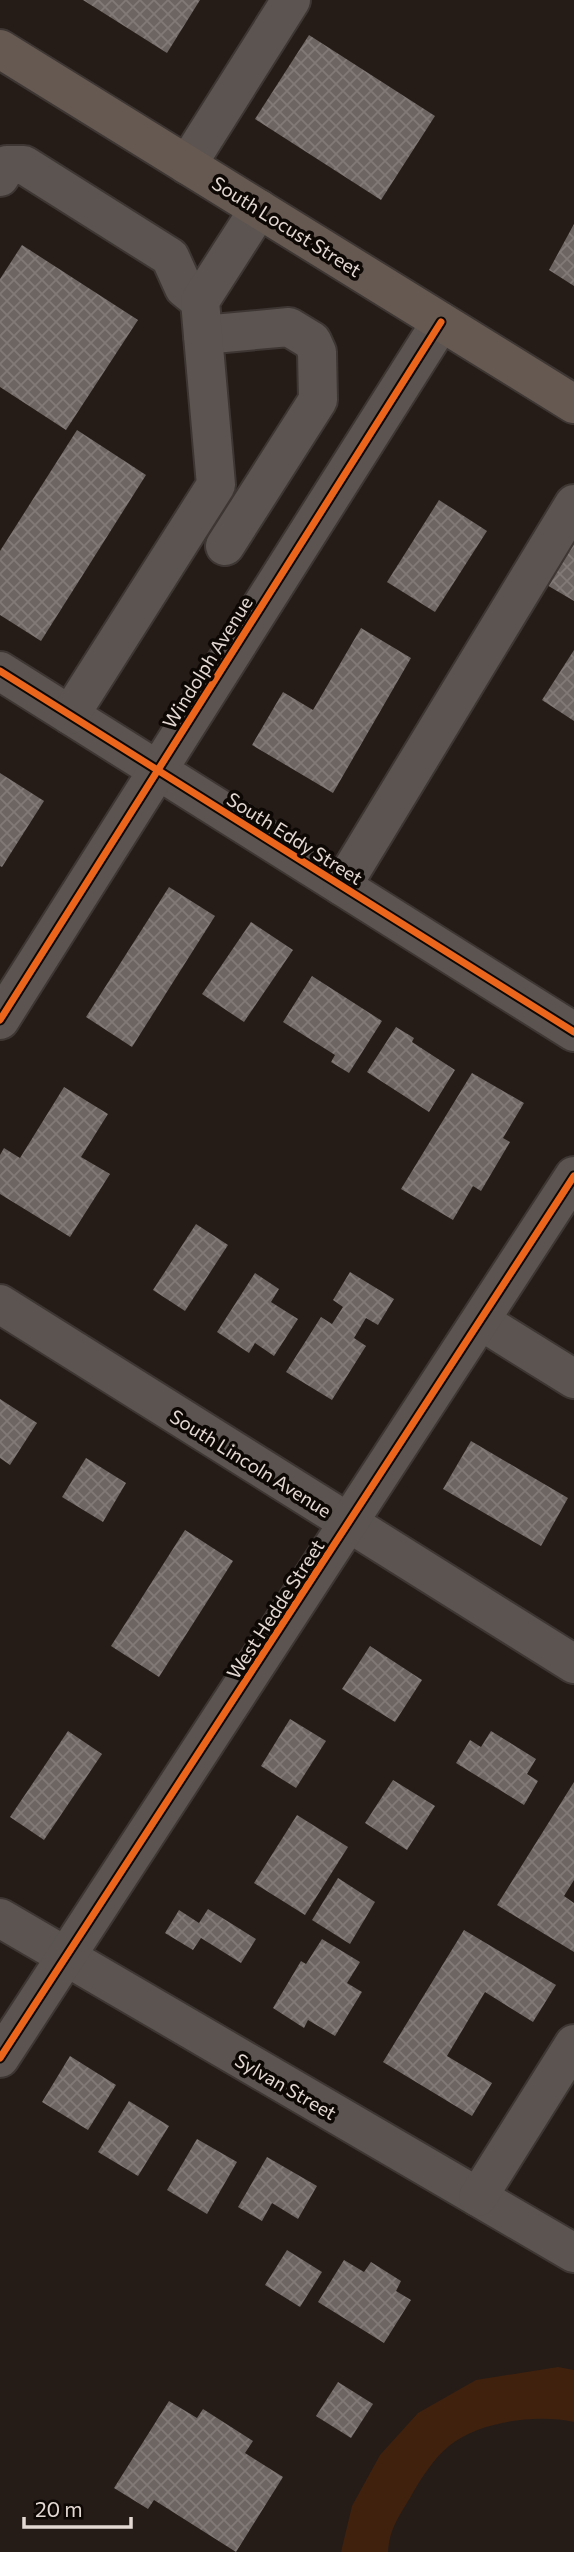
<svg xmlns="http://www.w3.org/2000/svg" width="574" height="2552" font-family="Commissioner,sans-serif">
	<defs>
		<pattern id="building-cross-hatch" width="8" height="8" patternUnits="userSpaceOnUse" patternTransform="scale(1.75)"><rect width="8" height="8" fill="#6d6561"/><path d="M0 0l8 8M0 8l8-8" fill="none" stroke="#827a77"/></pattern>
	</defs>
	<rect width="100%" height="100%" fill="#251c18"/>
	<!-- garden -->
	<path fill="#3f210e" d="M 558,2367 L 574,2370 L 574,2422 C 537,2414 479,2421 449,2446 C 434,2458 419,2481 410,2498 C 399,2516 389,2530 388,2552 L 341,2552 L 352,2506 L 380,2455 L 418,2413 L 476,2380 Z"/>
	<!-- building -->
	<g fill="url(#building-cross-hatch)">
		<polygon points="83,0 200,0 167,53"/>
		<polygon points="309,35 435,116 381,200 255,119"/>
		<polygon points="574,224 574,286 549,270"/>
		<polygon points="22,245 138,320 66,430 0,387 0,279"/>
		<polygon points="77,430 146,475 41,641 0,615 0,551"/>
		<polygon points="439,500 487,531 435,612 387,582"/>
		<polygon points="574,538 574,601 540,581"/>
		<polygon points="361,628 411,658 333,793 252,745 283,692 313,710"/>
		<polygon points="574,650 574,721 542,700"/>
		<polygon points="0,773 44,801 2,867 0,866"/>
		<polygon points="169,887 215,916 132,1047 86,1017"/>
		<polygon points="251,922 293,950 244,1022 202,994"/>
		<polygon points="312,976 382,1021 349,1073 331,1062 335,1055 283,1022"/>
		<polygon points="396,1027 414,1038 412,1042 455,1070 429,1112 367,1072"/>
		<polygon points="472,1073 524,1103 503,1138 510,1142 481,1191 473,1186 453,1220 401,1189"/>
		<polygon points="64,1087 108,1114 81,1157 110,1174 70,1237 0,1194 0,1155 4,1148 20,1158"/>
		<polygon points="196,1224 228,1245 185,1311 153,1290"/>
		<polygon points="350,1272 394,1299 378,1325 366,1318 354,1338 366,1346 332,1400 286,1372 321,1317 332,1324 343,1307 333,1300"/>
		<polygon points="255,1273 279,1289 271,1302 298,1319 274,1356 255,1343 249,1353 217,1332"/>
		<polygon points="0,1399 37,1423 10,1465 0,1458"/>
		<polygon points="471,1441 568,1498 541,1546 443,1489"/>
		<polygon points="86,1458 126,1483 103,1522 62,1497"/>
		<polygon points="185,1530 233,1561 159,1677 111,1646"/>
		<polygon points="370,1646 422,1680 395,1722 342,1689"/>
		<polygon points="290,1719 326,1741 296,1788 261,1766"/>
		<polygon points="68,1731 102,1754 44,1840 10,1817"/>
		<polygon points="491,1731 536,1759 527,1774 538,1781 524,1805 456,1763 470,1740 481,1747"/>
		<polygon points="393,1780 435,1806 407,1850 365,1823"/>
		<polygon points="574,1782 574,1880 564,1896 574,1903 574,1952 497,1905"/>
		<polygon points="297,1815 348,1847 305,1915 254,1883"/>
		<polygon points="338,1878 375,1902 350,1944 312,1920"/>
		<polygon points="208,1909 256,1939 241,1963 201,1938 193,1950 165,1933 179,1910 199,1923"/>
		<polygon points="464,1930 556,1985 533,2022 485,1992 447,2056 492,2083 472,2116 383,2062"/>
		<polygon points="322,1939 360,1962 347,1983 362,1992 335,2036 308,2020 304,2028 273,2008 301,1961 306,1964"/>
		<polygon points="70,2056 116,2085 88,2130 42,2102"/>
		<polygon points="129,2101 169,2126 138,2176 98,2152"/>
		<polygon points="197,2139 237,2162 207,2214 167,2190"/>
		<polygon points="267,2157 317,2186 298,2219 272,2203 262,2221 238,2207"/>
		<polygon points="287,2250 322,2272 300,2307 265,2285"/>
		<polygon points="344,2260 364,2272 371,2262 401,2281 396,2291 411,2300 384,2343 318,2302"/>
		<polygon points="338,2382 373,2404 351,2438 316,2416"/>
		<polygon points="169,2401 197,2418 203,2409 253,2441 245,2453 283,2477 236,2552 154,2500 148,2509 114,2488"/>
	</g>
	<g fill="none" stroke-linecap="round" stroke-linejoin="round">
		<defs>
			<g id="minor">
				<polyline points="187,165 291,0"/>
				<polyline points="0,177 7,165 24,165 170,257 184,288 200,301"/>
				<polyline points="203,335 289,327 312,341 317,352 318,400 225,546"/>
				<polyline points="0,671 574,1032"/>
				<polyline points="70,715 216,485 200,301 259,209"/>
				<polyline points="342,886 574,504"/>
				<polyline points="0,1020 441,322"/>
				<polyline points="0,1304 574,1664"/>
				<polyline points="481,1321 574,1379"/>
				<polyline points="0,1918 574,2253"/>
				<polyline points="0,2058 574,1176"/>
				<polyline points="478,2197 574,2044"/>
			</g>
			<polyline id="major" points="0,49 574,404"/>
		</defs>
		<!-- minor casing -->
		<use href="#minor" stroke="#3d3632" stroke-width="42"/>
		<!-- major casing -->
		<use href="#major" stroke="#3d3632" stroke-width="42"/>
		<!-- minor -->
		<use href="#minor" stroke="#5b5450" stroke-width="38"/>
		<!-- major -->
		<use href="#major" stroke="#665952" stroke-width="38"/>
		<defs>
			<g id="cycleway">
				<polyline points="0,671 574,1032"/>
				<polyline points="0,1020 441,322"/>
				<polyline points="0,2058 574,1176"/>
			</g>
		</defs>
		<!-- cycleway casing -->
		<use href="#cycleway" stroke="#0e0805" stroke-width="11"/>
		<!-- cycleway -->
		<use href="#cycleway" stroke="#eb651d" stroke-width="7"/>
	</g>
	<g text-anchor="middle" dominant-baseline="central" stroke-width="7" stroke-linejoin="round" paint-order="stroke">
		<!-- street labels -->
		<g font-size="19" fill="#e4d9d3" stroke="#0e0805">
			<text transform="translate(287 226) rotate(32)">South Locust Street</text>
			<text transform="translate(207 662) rotate(-58)">Windolph Avenue</text>
			<text transform="translate(295 838) rotate(32)">South Eddy Street</text>
			<text transform="translate(251 1463) rotate(32)">South Lincoln Avenue</text>
			<text transform="translate(275 1609) rotate(-57)">West Hedde Street</text>
			<text transform="translate(286 2086) rotate(30)">Sylvan Street</text>
		</g>
	</g>
	<!-- scale -->
	<path d="M24 2517v10h107v-10" fill="none" stroke="#e4d9d3" stroke-width="3.5"/>
	<text x="35" y="2517" font-size="21" fill="#e4d9d3" stroke="#0e0805" stroke-width="5" paint-order="stroke">20 m</text>
</svg>
